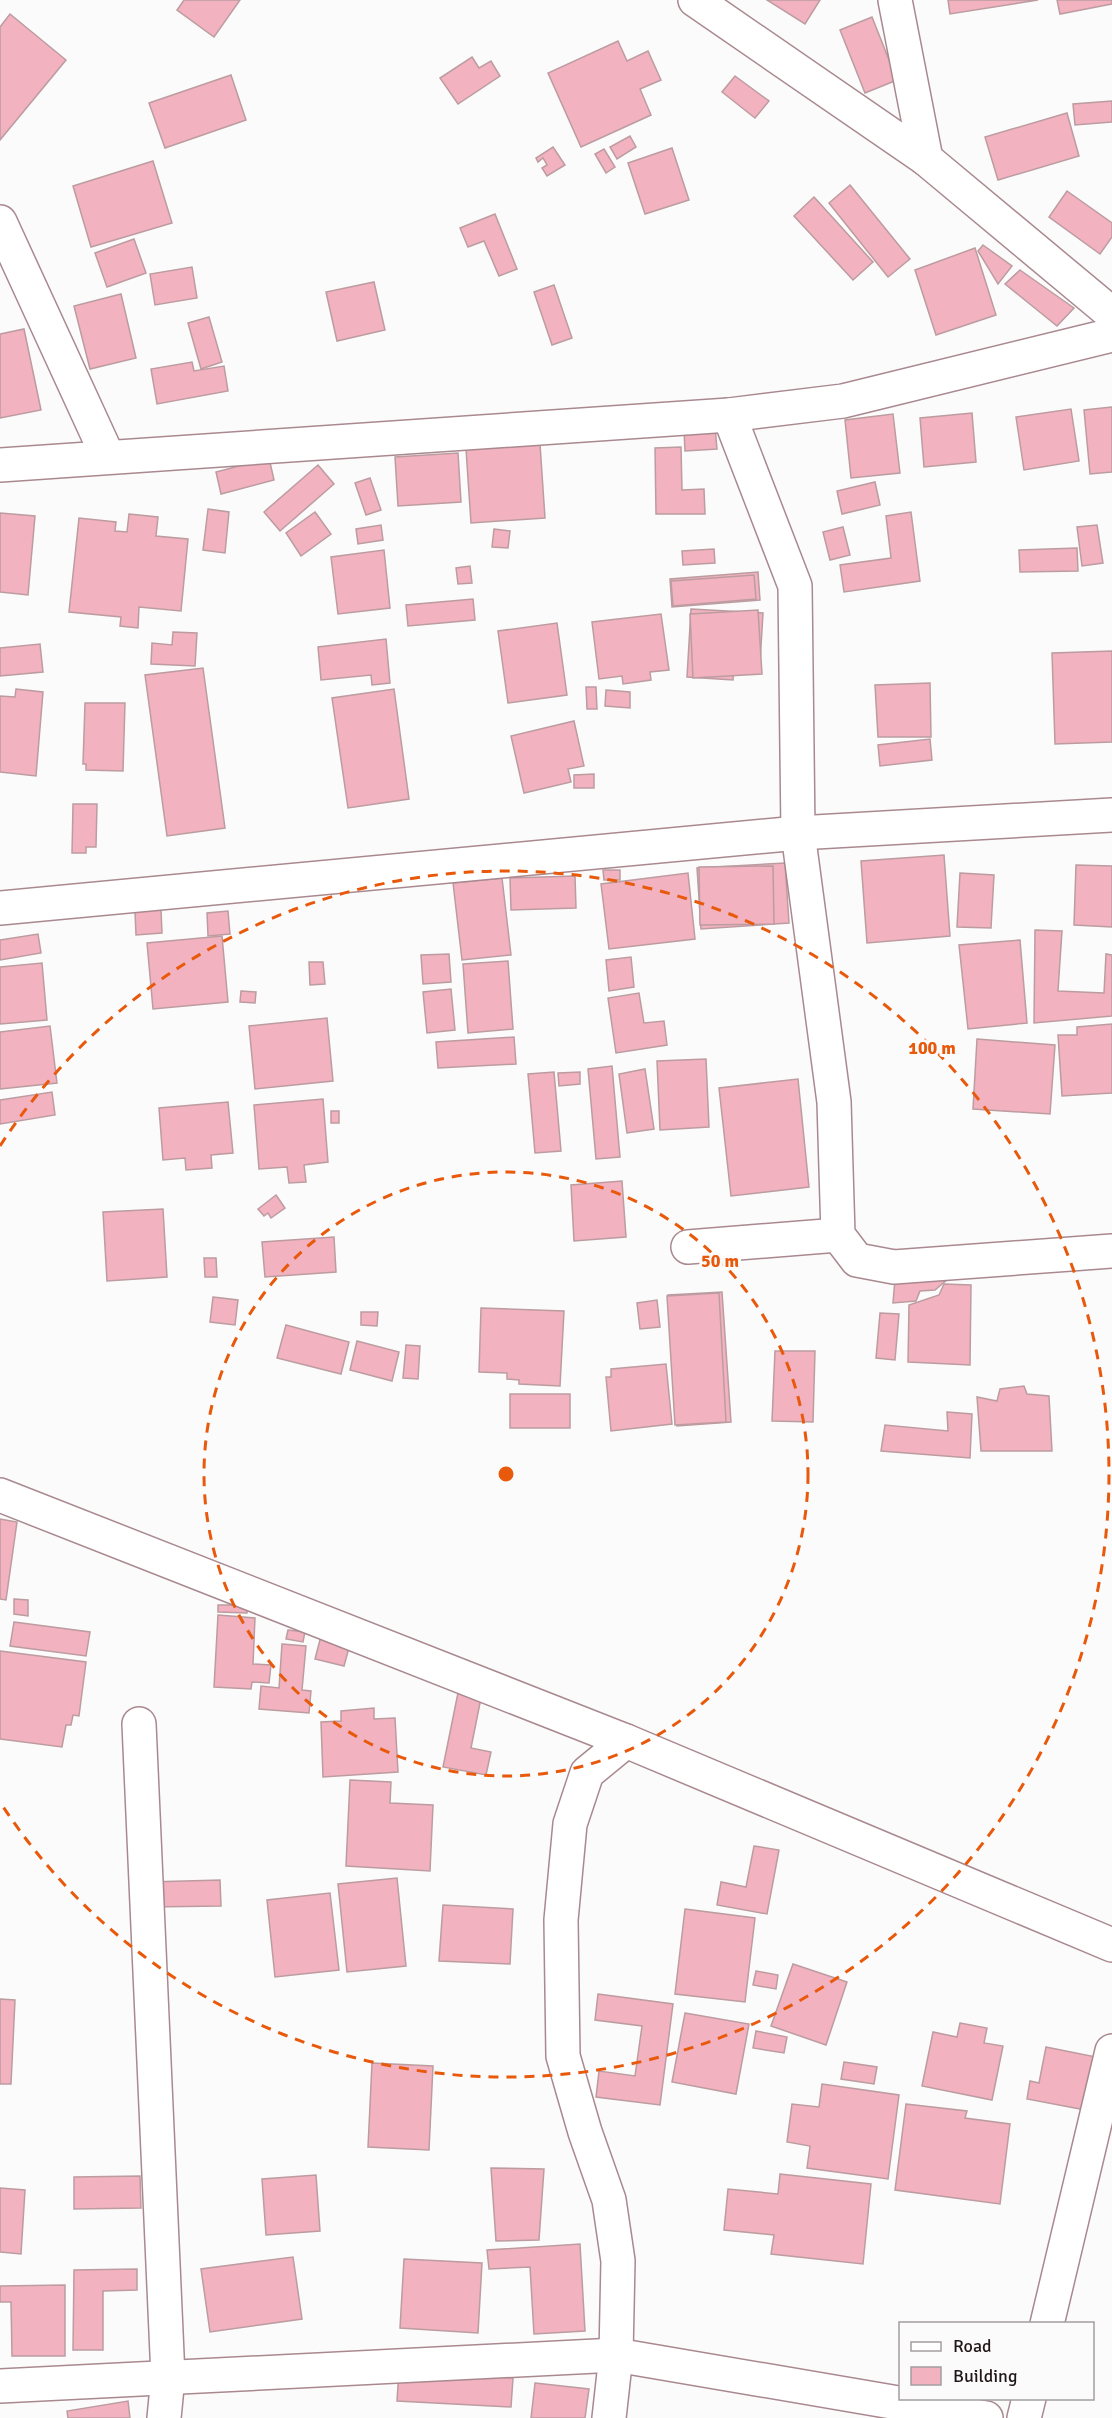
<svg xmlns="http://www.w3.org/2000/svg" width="1112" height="2418" font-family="Signika,sans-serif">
	<rect width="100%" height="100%" fill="#fbfbfb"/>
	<!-- building -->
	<g fill="#f2b2bf" stroke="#bc9ca1" stroke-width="1.5">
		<polygon points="184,0 240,0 214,37 177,10"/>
		<polygon points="767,0 820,0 805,24"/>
		<polygon points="948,0 1038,0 950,14"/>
		<polygon points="1057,0 1112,0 1112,4 1060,14"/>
		<polygon points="10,14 66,60 0,140 0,27"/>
		<polygon points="872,17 897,80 865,93 840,30"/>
		<polygon points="618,41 627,61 648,51 661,80 640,89 651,115 581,147 548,73"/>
		<polygon points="472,57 479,68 491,61 500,76 458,104 440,78"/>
		<polygon points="231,75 246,120 165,148 149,103"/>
		<polygon points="735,76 769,101 755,118 722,92"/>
		<polygon points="1112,101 1112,122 1075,125 1073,104"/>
		<polygon points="1067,113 1079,156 998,180 985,137"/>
		<polygon points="630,136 636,147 617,159 610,147"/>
		<polygon points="553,147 565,165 547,176 542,168 547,165 543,158 538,162 536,158"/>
		<polygon points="672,148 689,200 645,214 628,163"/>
		<polygon points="604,149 615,167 606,173 595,154"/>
		<polygon points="153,161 172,223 91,247 73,186"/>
		<polygon points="850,185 910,259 888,277 829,203"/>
		<polygon points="1067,191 1112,223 1112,237 1100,254 1049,217"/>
		<polygon points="814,197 873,262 853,280 794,216"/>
		<polygon points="495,214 517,269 499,276 484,241 468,247 460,228"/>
		<polygon points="134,239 146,273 107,287 95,253"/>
		<polygon points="983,245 1012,266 998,284 978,251"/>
		<polygon points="975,248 996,315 936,335 915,270"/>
		<polygon points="192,267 197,298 155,305 150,274"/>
		<polygon points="1020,270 1074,308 1057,326 1005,284"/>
		<polygon points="374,282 385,330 337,341 326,292"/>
		<polygon points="554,285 572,338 552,345 534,292"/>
		<polygon points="121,294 136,358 90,369 74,306"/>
		<polygon points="209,317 222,362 201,369 188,323"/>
		<polygon points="24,329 41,410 0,418 0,334"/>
		<polygon points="192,362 194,371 224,366 228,391 157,404 151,369"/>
		<polygon points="1112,407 1112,472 1090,474 1084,410"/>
		<polygon points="1071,409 1079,461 1024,470 1016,417"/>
		<polygon points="972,413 976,462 924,467 920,418"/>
		<polygon points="893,414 900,473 851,478 845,420"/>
		<polygon points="715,427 717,449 685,451 684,430"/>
		<polygon points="540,444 545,518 471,523 466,449"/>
		<polygon points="681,447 682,490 704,489 705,514 656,514 655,448"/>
		<polygon points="458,453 461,502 398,506 395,457"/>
		<polygon points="269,458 274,480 221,494 216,472"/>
		<polygon points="318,465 334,484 280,531 264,512"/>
		<polygon points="370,478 381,510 366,515 355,483"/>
		<polygon points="875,482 880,505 842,514 837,491"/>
		<polygon points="208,509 229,512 225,553 203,550"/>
		<polygon points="315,512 331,534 301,556 286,533"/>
		<polygon points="911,512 920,581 844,592 840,565 891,558 886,516"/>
		<polygon points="0,513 35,516 28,595 0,592"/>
		<polygon points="129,514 158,517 156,536 188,539 181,611 139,607 138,628 120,626 121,617 69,612 79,518 116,522 115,531 127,532"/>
		<polygon points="381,525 383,540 358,544 356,529"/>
		<polygon points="1097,525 1103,563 1082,566 1077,527"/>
		<polygon points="843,527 850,555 830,560 823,532"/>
		<polygon points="494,529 510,531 508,548 492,547"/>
		<polygon points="1077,548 1078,571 1020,572 1019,550"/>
		<polygon points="714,549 715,563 683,565 682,551"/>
		<polygon points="384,550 390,608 338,614 331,557"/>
		<polygon points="470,566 472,583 458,584 456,568"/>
		<polygon points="758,572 760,600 672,607 670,579"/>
		<polygon points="754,575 756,599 673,606 671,581"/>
		<polygon points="473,599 475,620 408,626 406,605"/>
		<polygon points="691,609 763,613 760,663 734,662 733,680 687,677"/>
		<polygon points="758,610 762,674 693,678 690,614"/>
		<polygon points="661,614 669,670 650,672 651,680 623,684 622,676 599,679 592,622"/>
		<polygon points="557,623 567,695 508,703 498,631"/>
		<polygon points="173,632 197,633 195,666 151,664 152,643 172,645"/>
		<polygon points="386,639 390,683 372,685 371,675 321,680 318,647"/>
		<polygon points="40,644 43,672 0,676 0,648"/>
		<polygon points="1112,651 1112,742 1055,744 1052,653"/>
		<polygon points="203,668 225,828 167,836 145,675"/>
		<polygon points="930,683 931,737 878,737 875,685"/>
		<polygon points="586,687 596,687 597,709 587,709"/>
		<polygon points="16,689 43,692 36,776 0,772 0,696 15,697"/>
		<polygon points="394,689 409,799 348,808 332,698"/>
		<polygon points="606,690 630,692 630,708 605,706"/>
		<polygon points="85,703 125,703 123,771 86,770 86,764 83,764"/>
		<polygon points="574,721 584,766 568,769 571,782 524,793 511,736"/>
		<polygon points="930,739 932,760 880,766 878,745"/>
		<polygon points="594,774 594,788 574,788 574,775"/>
		<polygon points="73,804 97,804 96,847 86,847 86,853 72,853"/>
		<polygon points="944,855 950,936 867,943 861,861"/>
		<polygon points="785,863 789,923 701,929 697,868"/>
		<polygon points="1076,865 1112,866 1112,927 1074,925"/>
		<polygon points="773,866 774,924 700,925 699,867"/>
		<polygon points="603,870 620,870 620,880 604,880"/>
		<polygon points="688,873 695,939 609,949 601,884"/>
		<polygon points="960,873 994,875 991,928 957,927"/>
		<polygon points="575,876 576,908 511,910 510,878"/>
		<polygon points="502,878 511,955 462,960 453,883"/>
		<polygon points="161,910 162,933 136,935 135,911"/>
		<polygon points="228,911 230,934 208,936 207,913"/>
		<polygon points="1035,930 1062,931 1058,991 1104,993 1106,954 1112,955 1112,1016 1034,1023"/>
		<polygon points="38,934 41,953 0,960 0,940"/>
		<polygon points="222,936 228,1002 153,1009 147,943"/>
		<polygon points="1020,940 1027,1023 968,1029 959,945"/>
		<polygon points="449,954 451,982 423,984 421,955"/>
		<polygon points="631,957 634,987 609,991 606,960"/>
		<polygon points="508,961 513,1029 468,1033 463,964"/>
		<polygon points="309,962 323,962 325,984 310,985"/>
		<polygon points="42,963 47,1020 0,1024 0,967"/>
		<polygon points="451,989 455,1030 427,1033 423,992"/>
		<polygon points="241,991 256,992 255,1003 240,1002"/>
		<polygon points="639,993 644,1023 664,1021 667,1045 616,1053 608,998"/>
		<polygon points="327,1018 333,1081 255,1089 249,1026"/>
		<polygon points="1112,1024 1112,1093 1062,1096 1058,1035 1077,1035 1077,1027"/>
		<polygon points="50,1026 57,1083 0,1089 0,1032"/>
		<polygon points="514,1037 516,1064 438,1068 436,1042"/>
		<polygon points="977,1039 1055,1045 1050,1114 973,1109"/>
		<polygon points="706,1059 709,1127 660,1130 657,1061"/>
		<polygon points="612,1066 620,1157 596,1159 588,1069"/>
		<polygon points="645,1069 654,1129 627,1133 619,1074"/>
		<polygon points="554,1072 561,1151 535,1153 528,1074"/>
		<polygon points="580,1072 580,1084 559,1086 558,1073"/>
		<polygon points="798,1079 809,1187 731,1196 719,1088"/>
		<polygon points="52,1092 55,1115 0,1124 0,1100"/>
		<polygon points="323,1099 328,1162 304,1165 306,1182 289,1183 287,1167 259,1169 254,1105"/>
		<polygon points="228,1102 233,1153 211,1155 212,1168 186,1170 185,1158 163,1160 159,1108"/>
		<rect x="331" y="1111" width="8" height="12"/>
		<polygon points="622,1181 626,1237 574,1241 571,1185"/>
		<polygon points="276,1195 285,1208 271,1218 268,1213 264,1216 258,1209"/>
		<polygon points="163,1209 167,1277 107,1281 103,1212"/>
		<polygon points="334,1237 336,1272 265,1277 262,1242"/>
		<polygon points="204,1258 216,1258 217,1277 205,1277"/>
		<polygon points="895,1279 948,1279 935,1290 920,1291 916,1301 893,1303"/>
		<polygon points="944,1284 971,1285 970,1365 908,1362 909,1305 939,1295"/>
		<polygon points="722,1292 731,1422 677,1426 668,1295"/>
		<polygon points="719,1293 726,1422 675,1425 667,1296"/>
		<polygon points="213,1297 238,1300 235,1325 210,1322"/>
		<polygon points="657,1300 660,1327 640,1329 637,1303"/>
		<polygon points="481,1308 564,1311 560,1386 519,1384 519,1380 507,1379 507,1373 479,1372"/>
		<polygon points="361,1312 378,1312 377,1326 361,1325"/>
		<polygon points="880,1313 899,1314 895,1360 876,1358"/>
		<polygon points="286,1325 349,1342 341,1374 277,1358"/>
		<polygon points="357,1341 399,1352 392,1381 350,1370"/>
		<polygon points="406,1345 420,1346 418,1379 403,1378"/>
		<polygon points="775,1351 815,1351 813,1422 772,1421"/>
		<polygon points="666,1364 672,1424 611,1431 606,1377 611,1377 611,1369"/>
		<polygon points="1024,1386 1027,1394 1049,1396 1052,1451 981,1451 977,1397 997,1401 1000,1389"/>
		<rect x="510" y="1394" width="60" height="34"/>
		<polygon points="947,1412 972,1414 970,1458 881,1451 885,1425 948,1431"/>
		<polygon points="0,1519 17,1522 6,1600 0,1599"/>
		<polygon points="14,1599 28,1600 28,1616 14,1614"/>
		<polygon points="247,1601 247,1613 218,1612 218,1605 236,1605"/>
		<polygon points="218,1615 255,1618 253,1664 271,1665 269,1683 252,1682 251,1689 214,1687"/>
		<polygon points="14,1622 90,1632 86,1656 10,1646"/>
		<polygon points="288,1630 305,1632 303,1642 286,1639"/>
		<polygon points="321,1636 350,1644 344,1666 315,1659"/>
		<polygon points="282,1644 306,1646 302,1690 311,1691 309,1713 259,1709 261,1686 279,1688"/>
		<polygon points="0,1651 86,1662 79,1716 73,1715 71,1725 66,1725 62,1747 0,1739"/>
		<polygon points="459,1688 482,1693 471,1748 491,1752 486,1775 443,1767"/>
		<polygon points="374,1708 374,1719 395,1718 398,1772 323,1777 321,1722 341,1721 341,1711"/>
		<polygon points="350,1780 391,1782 390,1803 433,1805 430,1871 346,1866"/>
		<polygon points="754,1846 779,1850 767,1914 717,1905 721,1882 746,1887"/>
		<polygon points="397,1878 406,1966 347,1972 338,1884"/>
		<polygon points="220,1880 221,1906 149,1907 148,1882"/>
		<polygon points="330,1893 339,1970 275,1977 267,1900"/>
		<polygon points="443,1905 513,1909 510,1964 439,1961"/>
		<polygon points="685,1909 755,1918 745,2002 675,1994"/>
		<polygon points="793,1964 847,1982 826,2045 771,2026"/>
		<polygon points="756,1971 778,1975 776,1989 753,1985"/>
		<polygon points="598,1994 673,2004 660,2105 596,2097 599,2071 635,2076 642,2026 595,2020"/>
		<polygon points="0,1999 15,2000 11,2084 0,2084"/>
		<polygon points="685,2013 749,2024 736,2094 672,2082"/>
		<polygon points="960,2023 987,2028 984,2043 1003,2046 992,2100 922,2086 933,2032 957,2037"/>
		<polygon points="756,2031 787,2037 784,2053 753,2048"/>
		<polygon points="1046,2047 1101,2058 1091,2111 1027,2099 1030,2081 1039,2083"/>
		<polygon points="844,2062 877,2067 874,2084 841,2079"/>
		<polygon points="372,2063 433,2066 429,2150 368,2147"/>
		<polygon points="822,2084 899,2095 888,2179 807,2168 810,2146 787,2142 792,2104 819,2107"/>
		<polygon points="906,2104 967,2111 965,2118 1010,2124 1000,2204 895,2190"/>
		<polygon points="491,2168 544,2169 539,2240 496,2241"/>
		<polygon points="780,2174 871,2184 863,2264 771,2254 774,2235 724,2230 728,2189 778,2194"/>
		<polygon points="316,2175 320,2231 266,2235 262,2179"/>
		<polygon points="140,2176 141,2208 74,2209 74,2177"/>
		<polygon points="0,2188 25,2190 21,2254 0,2252"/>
		<polygon points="580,2244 585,2331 534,2334 530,2267 489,2269 487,2250"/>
		<polygon points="293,2257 302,2319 210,2332 201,2269"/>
		<polygon points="404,2259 482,2263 478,2333 400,2328"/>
		<polygon points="137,2269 137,2290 103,2291 103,2350 73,2350 74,2270"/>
		<polygon points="65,2285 65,2356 12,2356 11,2302 0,2302 0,2286"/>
		<polygon points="399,2370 513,2378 511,2407 397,2401"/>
		<polygon points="535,2383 589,2389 585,2418 531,2418"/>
		<polygon points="128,2401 130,2418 68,2418 67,2411"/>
	</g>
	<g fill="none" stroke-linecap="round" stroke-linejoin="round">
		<defs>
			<g id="minor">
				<polyline points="695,0 926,159 1112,314"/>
				<polyline points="895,0 926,159"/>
				<polyline points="0,222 108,457"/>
				<polyline points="729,415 795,586 798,833 834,1102 838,1235 857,1260 894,1267 1112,1251"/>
				<polyline points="0,465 729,415 843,401 1112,335"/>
				<polyline points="0,908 798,833 1112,815"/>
				<polyline points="688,1247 838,1235"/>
				<polyline points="0,1495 626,1741 1112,1945"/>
				<polyline points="139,1724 168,2377 164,2418"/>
				<polyline points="1047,2324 1112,2051"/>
				<polyline points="0,2386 616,2355 986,2418"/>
				<polyline points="609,2418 616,2355 618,2261 609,2200 585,2132 563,2056 561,1920 570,1824 587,1773 626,1741"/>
				<polyline points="1024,2418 1029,2398"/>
			</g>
		</defs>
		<!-- minor casing -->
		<use href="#minor" stroke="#a9898f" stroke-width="36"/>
		<!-- minor -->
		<use href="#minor" stroke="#fff" stroke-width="33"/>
	</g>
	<!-- distance rings -->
	<g fill="none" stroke="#e8590c" stroke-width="3" stroke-dasharray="10 8">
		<circle cx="506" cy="1474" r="302"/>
		<path d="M0 1146A603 603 0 1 1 0 1802"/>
	</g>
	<circle cx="506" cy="1474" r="9" fill="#e8590c" stroke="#fbfbfb" stroke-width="3"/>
	<g font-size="18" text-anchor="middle" font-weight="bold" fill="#e8590c" stroke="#fbfbfb" stroke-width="6" stroke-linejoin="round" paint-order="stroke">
		<text x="932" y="1054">100 m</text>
		<text x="720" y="1267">50 m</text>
	</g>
	<!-- legend -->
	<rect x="899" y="2322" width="195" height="78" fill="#fbfbfb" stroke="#a49fa0" stroke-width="1.5"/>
	<rect x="911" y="2342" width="30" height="9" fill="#ffffff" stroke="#a49fa0" stroke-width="1.5"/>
	<text x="953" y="2352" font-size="18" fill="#211517">Road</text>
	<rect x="911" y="2367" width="30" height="18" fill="#f2b2bf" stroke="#a49fa0" stroke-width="1.5"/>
	<text x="953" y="2382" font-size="18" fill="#211517">Building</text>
</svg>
